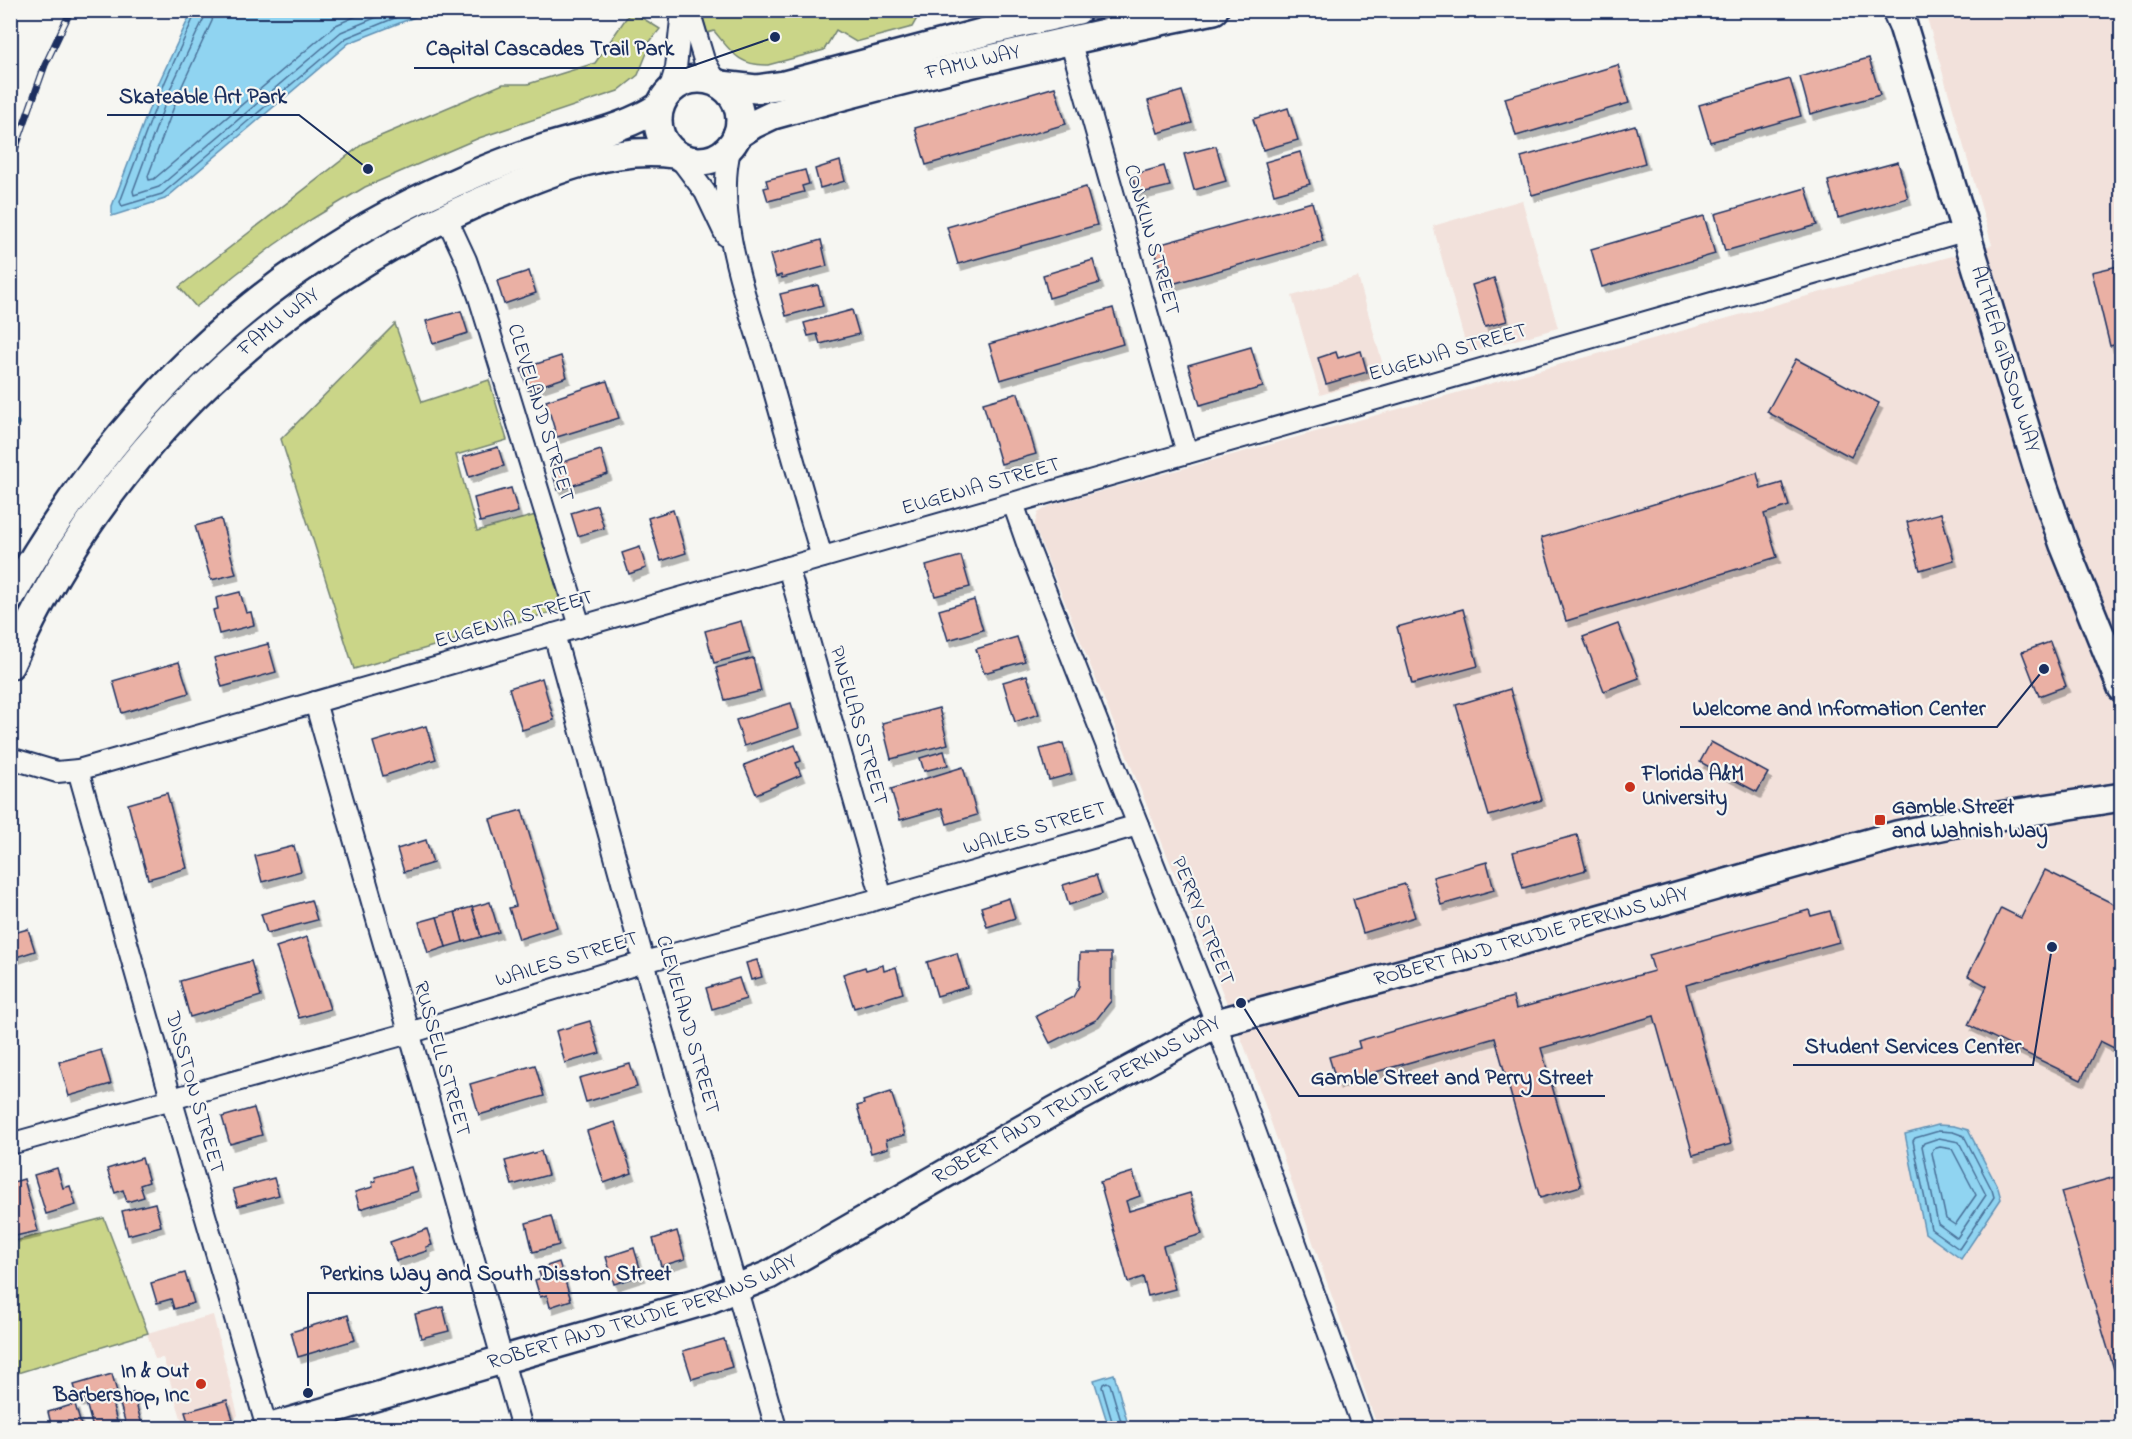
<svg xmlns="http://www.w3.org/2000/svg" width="2132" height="1439" font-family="'Indie Flower',sans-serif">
	<defs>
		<filter id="shadow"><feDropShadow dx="3.5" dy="6" stdDeviation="0" flood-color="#0004"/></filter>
	</defs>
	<rect width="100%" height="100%" fill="#f6f6f2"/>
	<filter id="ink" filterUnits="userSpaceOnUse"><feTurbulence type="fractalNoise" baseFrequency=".0167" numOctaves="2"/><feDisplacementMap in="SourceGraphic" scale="12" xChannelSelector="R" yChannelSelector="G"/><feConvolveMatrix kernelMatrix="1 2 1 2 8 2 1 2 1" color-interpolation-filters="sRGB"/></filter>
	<g filter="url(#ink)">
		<!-- built -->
		<g fill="#f2e1db">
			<polygon points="1925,11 2121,11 2121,1428 1378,1428 1245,1048 1034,526 1038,513 1051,505 1992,245"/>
			<polygon points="1522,200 1558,328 1468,353 1433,226"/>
			<polygon points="1358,277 1386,376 1320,395 1292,296"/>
			<polygon points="213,1315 238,1415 235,1419 203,1428 184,1428 163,1358 155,1359 147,1333"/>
		</g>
		<!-- green -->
		<g fill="#cad588" stroke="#728273" stroke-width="1.5">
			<polygon points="631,11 660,29 648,44 649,48 638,75 618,91 479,138 365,187 312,219 274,245 235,275 196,307 179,287 364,143 503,84 528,84 595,63"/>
			<path d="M 701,11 L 701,10 L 921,11 L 912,27 L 856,42 L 836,30 L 824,50 L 768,65 C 738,66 732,52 714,31 L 707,33 Z"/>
			<polygon points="395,324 422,402 489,380 507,440 456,455 477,531 536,515 562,609 354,669 281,439"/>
			<polygon points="104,1218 148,1333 11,1375 11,1242"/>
		</g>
		<!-- water -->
		<g fill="#90d4f1" stroke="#6192b6" stroke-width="1.5">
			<polygon points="192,11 192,10 430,11 349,43 165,199 112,216 112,206 160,80"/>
			<polygon points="1938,1125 1954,1126 1968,1130 1998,1188 2001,1199 1961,1259 1925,1233 1905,1134"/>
			<polygon points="1114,1374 1129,1428 1109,1428 1094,1380"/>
		</g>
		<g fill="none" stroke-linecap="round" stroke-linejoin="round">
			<!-- shore -->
			<g stroke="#4a7199" stroke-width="1.5">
				<polyline points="197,10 165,82 120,202 122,206 162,194 346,38 414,10"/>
				<polyline points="205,10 204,18 172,85 133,191 134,195 159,187 341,32 394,10"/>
				<polyline points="214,10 212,21 181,88 148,176 149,180 154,179 336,25 370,10"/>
				<polygon points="1939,1131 1953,1132 1964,1136 1992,1190 1994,1197 1959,1249 1931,1229 1913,1141 1915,1138"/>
				<polygon points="1939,1138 1959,1142 1986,1195 1957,1238 1938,1224 1922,1146 1924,1143"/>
				<polygon points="1940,1147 1952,1149 1976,1195 1955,1225 1946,1219 1932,1153 1933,1149"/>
				<polyline points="1114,1428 1102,1387 1103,1384 1107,1382 1110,1384 1123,1428"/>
			</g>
			<!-- stream -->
			<polyline stroke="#6192b6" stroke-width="6" points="10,427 17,423"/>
		</g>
		<!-- building -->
		<g fill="#eab0a4" stroke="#1b2f5e" stroke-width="1.5" filter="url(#shadow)">
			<polygon points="1869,58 1880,95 1810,114 1800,77"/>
			<polygon points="1618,65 1629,103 1516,136 1505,98"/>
			<polygon points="1790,79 1801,116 1710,142 1699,105"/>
			<polygon points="1055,87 1066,124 926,165 915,128"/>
			<polygon points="1182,91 1192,123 1158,133 1148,101"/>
			<polygon points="1288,108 1298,140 1263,150 1253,119"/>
			<polygon points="1635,125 1645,163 1532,195 1521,157"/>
			<polygon points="1216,146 1226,181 1194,190 1184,154"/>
			<polygon points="1300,152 1310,184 1274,194 1265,162"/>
			<polygon points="840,161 845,181 820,188 815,169"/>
			<polygon points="1898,162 1908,198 1838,218 1828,181"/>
			<polygon points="1164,166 1170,186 1137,194 1132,175"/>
			<polygon points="805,170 809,184 802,186 804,192 768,201 764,188 768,187 766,180"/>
			<polygon points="1086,187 1097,225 958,264 947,227"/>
			<polygon points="1806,188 1817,225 1725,251 1715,214"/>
			<polygon points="1312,202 1323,241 1165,286 1154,246"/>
			<polygon points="1704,216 1715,254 1602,287 1591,249"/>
			<polygon points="821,240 827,266 782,278 781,275 776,277 770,255"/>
			<polygon points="1093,260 1100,283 1049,298 1043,275"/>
			<polygon points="2122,265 2122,343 2110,346 2092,272"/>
			<polygon points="529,271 536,293 504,304 497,281"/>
			<polygon points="1494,278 1507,321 1485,327 1472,285"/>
			<polygon points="818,285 823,306 786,316 780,294"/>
			<polygon points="1113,308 1123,344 1000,380 989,344"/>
			<polygon points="852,310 859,334 820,344 817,334 808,336 804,323"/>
			<polygon points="461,311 468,333 433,344 426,321"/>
			<polygon points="1251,347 1263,387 1200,405 1188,365"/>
			<polygon points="1361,351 1367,372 1326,384 1318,358 1336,352 1338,358"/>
			<polygon points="561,356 567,377 528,390 521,369"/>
			<polygon points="1796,359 1879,403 1851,457 1767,412"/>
			<polygon points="607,381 619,418 557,437 546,401"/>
			<polygon points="1018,393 1036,454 1001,464 983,403"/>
			<polygon points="498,447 504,466 469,477 463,457"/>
			<polygon points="601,450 608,474 558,490 550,466"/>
			<polygon points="1757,473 1761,489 1782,483 1789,506 1764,514 1777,557 1566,621 1541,538"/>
			<polygon points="511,488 518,512 480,522 474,498"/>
			<polygon points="597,505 604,528 578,536 571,513"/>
			<polygon points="673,510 686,553 661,561 648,518"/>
			<polygon points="1941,513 1954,560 1920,570 1907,522"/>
			<polygon points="221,519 236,574 211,580 195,526"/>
			<polygon points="640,547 646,568 629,574 622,553"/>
			<polygon points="961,556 970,587 935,596 926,566"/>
			<polygon points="240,592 246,613 251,612 254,625 219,634 213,610 218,609 216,598"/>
			<polygon points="974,600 983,630 948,640 939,610"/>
			<polygon points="1463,609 1478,666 1412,684 1397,627"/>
			<polygon points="741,621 750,653 714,663 705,631"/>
			<polygon points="1618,624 1639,678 1604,691 1583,637"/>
			<polygon points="1017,637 1025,661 984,673 976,649"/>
			<polygon points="2050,642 2066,686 2039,696 2022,652"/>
			<polygon points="268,644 276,672 222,687 214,658"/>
			<polygon points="753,658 761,691 725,700 716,668"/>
			<polygon points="179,662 189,693 122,713 113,681"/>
			<polygon points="1027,675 1039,714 1015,722 1003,682"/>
			<polygon points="542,678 554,720 522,730 509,688"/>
			<polygon points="1510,689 1542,800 1489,816 1456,705"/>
			<polygon points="791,703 799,728 744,746 736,720"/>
			<polygon points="939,708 948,744 891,759 882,723"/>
			<polygon points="426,726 436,759 383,776 373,742"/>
			<polygon points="1711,742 1768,773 1757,792 1700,762"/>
			<polygon points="1063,743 1072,774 1049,780 1040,749"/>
			<polygon points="795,745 801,761 796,763 801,775 756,794 744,765"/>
			<polygon points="944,751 948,765 924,771 920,758"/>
			<polygon points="963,767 977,815 947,824 942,808 900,820 891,789"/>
			<polygon points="167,793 187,868 148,879 128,804"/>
			<polygon points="522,810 557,927 519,939 509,908 516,906 490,819"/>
			<polygon points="1577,835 1586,870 1523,888 1513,852"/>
			<polygon points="426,840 433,863 404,872 397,849"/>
			<polygon points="294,846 301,871 262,882 255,856"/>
			<polygon points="1487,862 1494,890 1441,905 1433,877"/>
			<polygon points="2045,870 2122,908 2122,1052 2100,1041 2081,1080 1968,1025 1987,986 1968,976 2001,908 2021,918"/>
			<polygon points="1096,875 1102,894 1069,905 1063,885"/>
			<polygon points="1405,884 1415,917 1363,933 1353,899"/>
			<polygon points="1009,898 1015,918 987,927 981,907"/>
			<polygon points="311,900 317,920 267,933 261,914"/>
			<polygon points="490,902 499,932 481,937 472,907"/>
			<polygon points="472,907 481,937 463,942 455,912"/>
			<polygon points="1809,910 1811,916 1830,911 1839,942 1686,985 1731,1144 1693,1155 1654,1016 1541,1048 1581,1186 1540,1198 1495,1038 1337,1083 1329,1057 1360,1048 1358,1041 1513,997 1516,1009 1654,971 1649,955"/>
			<polygon points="455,912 463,942 446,947 437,917"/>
			<polygon points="437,917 446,947 428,953 419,922"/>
			<polygon points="28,929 35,951 10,959 10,934"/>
			<polygon points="307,937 330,1009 299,1018 276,947"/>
			<polygon points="957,953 967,987 937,996 927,962"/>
			<polygon points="1080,953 1111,953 1111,1001 1096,1020 1050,1043 1036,1016 1073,997 1079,986"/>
			<polygon points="757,960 762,977 751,980 746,963"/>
			<polygon points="251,961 261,996 190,1017 180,981"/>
			<polygon points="883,965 884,971 896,967 903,993 854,1008 843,974 865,967 866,970"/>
			<polygon points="739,978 746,999 712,1009 706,988"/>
			<polygon points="590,1021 600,1053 565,1063 556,1031"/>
			<polygon points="101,1050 111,1084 69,1096 59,1062"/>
			<polygon points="630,1064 637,1087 586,1102 579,1078"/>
			<polygon points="535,1065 544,1096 479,1115 470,1084"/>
			<polygon points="891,1092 905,1135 886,1140 888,1148 871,1153 857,1106 864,1104 863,1101"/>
			<polygon points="254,1108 262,1135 230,1144 222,1117"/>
			<polygon points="615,1122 632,1173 604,1183 587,1131"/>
			<polygon points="541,1151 548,1175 512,1185 505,1161"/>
			<polygon points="142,1158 149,1182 140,1185 144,1197 127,1202 123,1190 115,1193 107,1169"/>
			<polygon points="411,1167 418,1191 360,1209 355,1192 373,1187 372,1182 376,1181 375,1177"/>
			<polygon points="57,1168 63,1188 70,1186 76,1205 46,1214 34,1175"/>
			<polygon points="1133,1172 1140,1196 1126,1201 1129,1211 1190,1193 1202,1234 1163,1246 1175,1289 1148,1296 1143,1277 1128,1282 1100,1182"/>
			<polygon points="2122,1175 2122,1396 2061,1192"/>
			<polygon points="274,1178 279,1195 238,1206 233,1189"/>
			<polygon points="24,1179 38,1231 15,1236 10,1218 10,1183"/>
			<polygon points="155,1203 161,1226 128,1235 122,1211"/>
			<polygon points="551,1216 559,1245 533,1252 526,1223"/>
			<polygon points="427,1229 432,1245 426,1247 427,1251 396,1261 390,1242"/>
			<polygon points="677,1231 685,1259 661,1266 653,1239"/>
			<polygon points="634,1248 642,1275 614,1284 606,1257"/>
			<polygon points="559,1262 571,1300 550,1307 547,1295 540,1297 535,1280 541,1278 538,1269"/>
			<polygon points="185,1273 194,1303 174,1309 171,1299 157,1303 151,1283"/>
			<polygon points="443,1307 449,1331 421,1338 415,1314"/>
			<polygon points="348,1315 355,1340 298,1357 291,1332"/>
			<polygon points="724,1339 732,1367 692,1379 683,1351"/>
			<polygon points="112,1374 117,1392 110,1394 117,1422 93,1428 85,1399 79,1401 74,1385"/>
			<polygon points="133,1393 143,1428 127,1428 120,1404 118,1405 116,1398"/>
			<polygon points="227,1400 233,1419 199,1428 190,1428 185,1412"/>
			<polygon points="75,1404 81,1425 77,1426 78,1428 52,1428 48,1412"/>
		</g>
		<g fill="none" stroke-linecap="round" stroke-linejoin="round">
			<defs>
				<g id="street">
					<polyline points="689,10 704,60 717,83"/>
					<polyline points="1070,40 1187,453"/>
					<polyline points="669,91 676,68 682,10"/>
					<path d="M 731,146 C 712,215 750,310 770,377 C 787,437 804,497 822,557"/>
					<polyline points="678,156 705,192 726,236"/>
					<polyline points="446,217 466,260 479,297 580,626"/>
					<polyline points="1013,503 1029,549 1210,1007 1363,1428"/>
					<polyline points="788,567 882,898"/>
					<polyline points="554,634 644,962 776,1428"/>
					<polyline points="315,702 522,1428"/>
					<polyline points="10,758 57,772 78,770 1964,231"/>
					<polyline points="78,770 171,1098 267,1428"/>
					<polyline points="10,1144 409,1033 644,962 871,901 1138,825"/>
				</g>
				<g id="secondary">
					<path id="s1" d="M 1896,10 L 1903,26 L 2040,476 L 2064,545 L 2122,688"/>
					<circle cx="699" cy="120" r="41"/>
					<polyline points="721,85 756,89 784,85 996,29 1078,10"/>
					<path id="s2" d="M 737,135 L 754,124 L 773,115 C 919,74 1066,40 1214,10"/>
					<path d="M 10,598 C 113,415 258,268 452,184 C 482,170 513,158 545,148 C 583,136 626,129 660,106"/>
					<path id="s3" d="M 10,665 C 107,448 281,284 500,193 C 554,170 614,146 674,154"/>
					<path id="s4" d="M 268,1428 L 705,1301 L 769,1275 L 1054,1111 L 1217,1023 L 1460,958 L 1897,835 L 1960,822 L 2122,797"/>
				</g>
			</defs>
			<!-- street casing -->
			<use href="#street" stroke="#1b2f5e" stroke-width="24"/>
			<!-- secondary casing -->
			<use href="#secondary" stroke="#1b2f5e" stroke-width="32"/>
			<!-- street -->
			<use href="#street" stroke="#f6f6f2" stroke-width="20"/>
			<!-- secondary -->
			<use href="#secondary" stroke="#f6f6f2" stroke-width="27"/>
			<defs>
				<polyline id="rail" points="10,164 45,65 71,10"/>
			</defs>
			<!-- rail casing -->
			<use href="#rail" stroke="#1b2f5e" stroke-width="7"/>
			<!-- rail -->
			<use href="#rail" stroke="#f6f6f2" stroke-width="4.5" stroke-dasharray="14" stroke-linecap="butt"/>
		</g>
	</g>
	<!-- markers -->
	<g fill="#c8321e" stroke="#f6f6f2" stroke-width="2">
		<circle cx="1630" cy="787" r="6"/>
		<rect x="1874" y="814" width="12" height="12" rx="3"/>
		<circle cx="201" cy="1384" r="6"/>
	</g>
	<g text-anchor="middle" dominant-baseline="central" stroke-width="4.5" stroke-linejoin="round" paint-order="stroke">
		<!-- street labels -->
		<g font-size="21" fill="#1b2f5e" stroke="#f6f6f2">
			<text stroke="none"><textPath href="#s2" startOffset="248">FAMU WAY</textPath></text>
			<text transform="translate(1151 240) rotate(74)">CONKLIN STREET</text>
			<text stroke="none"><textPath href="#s3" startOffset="440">FAMU WAY</textPath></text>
			<text transform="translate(1448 353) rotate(-16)">EUGENIA STREET</text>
			<text stroke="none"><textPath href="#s1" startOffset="366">ALTHEA GIBSON WAY</textPath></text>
			<text transform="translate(540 413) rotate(73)">CLEVELAND STREET</text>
			<text transform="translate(981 487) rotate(-16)">EUGENIA STREET</text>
			<text transform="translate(514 620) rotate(-16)">EUGENIA STREET</text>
			<text transform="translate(858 726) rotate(74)">PINELLAS STREET</text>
			<text transform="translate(1035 829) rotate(-16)">WAILES STREET</text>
			<text transform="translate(1202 921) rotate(68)">PERRY STREET</text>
			<text stroke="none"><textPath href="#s4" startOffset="1364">ROBERT AND TRUDIE PERKINS WAY</textPath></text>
			<text transform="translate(567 960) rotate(-17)">WAILES STREET</text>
			<text transform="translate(687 1025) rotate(74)">CLEVELAND STREET</text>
			<text transform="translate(441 1059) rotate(74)">RUSSELL STREET</text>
			<text transform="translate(194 1093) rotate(74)">DISSTON STREET</text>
			<text stroke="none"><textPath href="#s4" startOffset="878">ROBERT AND TRUDIE PERKINS WAY</textPath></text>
			<text stroke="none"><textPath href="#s4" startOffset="392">ROBERT AND TRUDIE PERKINS WAY</textPath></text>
		</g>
		<!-- poi labels -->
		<g font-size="21" font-weight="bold" fill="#1b2f5e" stroke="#f6f6f2" text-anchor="start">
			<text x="1642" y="775">Florida A&amp;M<tspan x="1642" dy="24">University</tspan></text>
			<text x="1892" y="808">Gamble Street<tspan x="1892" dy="24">and Wahnish Way</tspan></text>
			<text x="189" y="1372" text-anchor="end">In &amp; Out<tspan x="189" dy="24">Barbershop, Inc</tspan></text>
		</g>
	</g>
	<!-- callouts -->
	<path fill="none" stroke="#1b2f5e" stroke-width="2" d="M775 37L686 68H414M368 169L299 115H107M2044 669L1997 727H1680M2052 947L2033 1065H1793M1241 1003L1299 1096H1605M308 1393L308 1293H683"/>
	<g fill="#1b2f5e" stroke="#f6f6f2" stroke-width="2">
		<circle cx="775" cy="37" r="6"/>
		<circle cx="368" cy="169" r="6"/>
		<circle cx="2044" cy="669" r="6"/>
		<circle cx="2052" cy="947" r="6"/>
		<circle cx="1241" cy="1003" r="6"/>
		<circle cx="308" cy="1393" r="6"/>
	</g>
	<g font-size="22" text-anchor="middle" font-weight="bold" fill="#1b2f5e" stroke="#f6f6f2" stroke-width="4.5" stroke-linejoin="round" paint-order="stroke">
		<text x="550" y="55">Capital Cascades Trail Park</text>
		<text x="203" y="103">Skateable Art Park</text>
		<text x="1839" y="715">Welcome and Information Center</text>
		<text x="1913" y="1053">Student Services Center</text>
		<text x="1452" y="1084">Gamble Street and Perry Street</text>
		<text x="496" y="1280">Perkins Way and South Disston Street</text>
	</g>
	<!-- margin -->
	<rect width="2132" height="1439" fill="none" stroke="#f6f6f2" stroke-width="36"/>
	<rect x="18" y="18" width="2096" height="1403" fill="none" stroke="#1b2f5e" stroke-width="2" filter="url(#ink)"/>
</svg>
